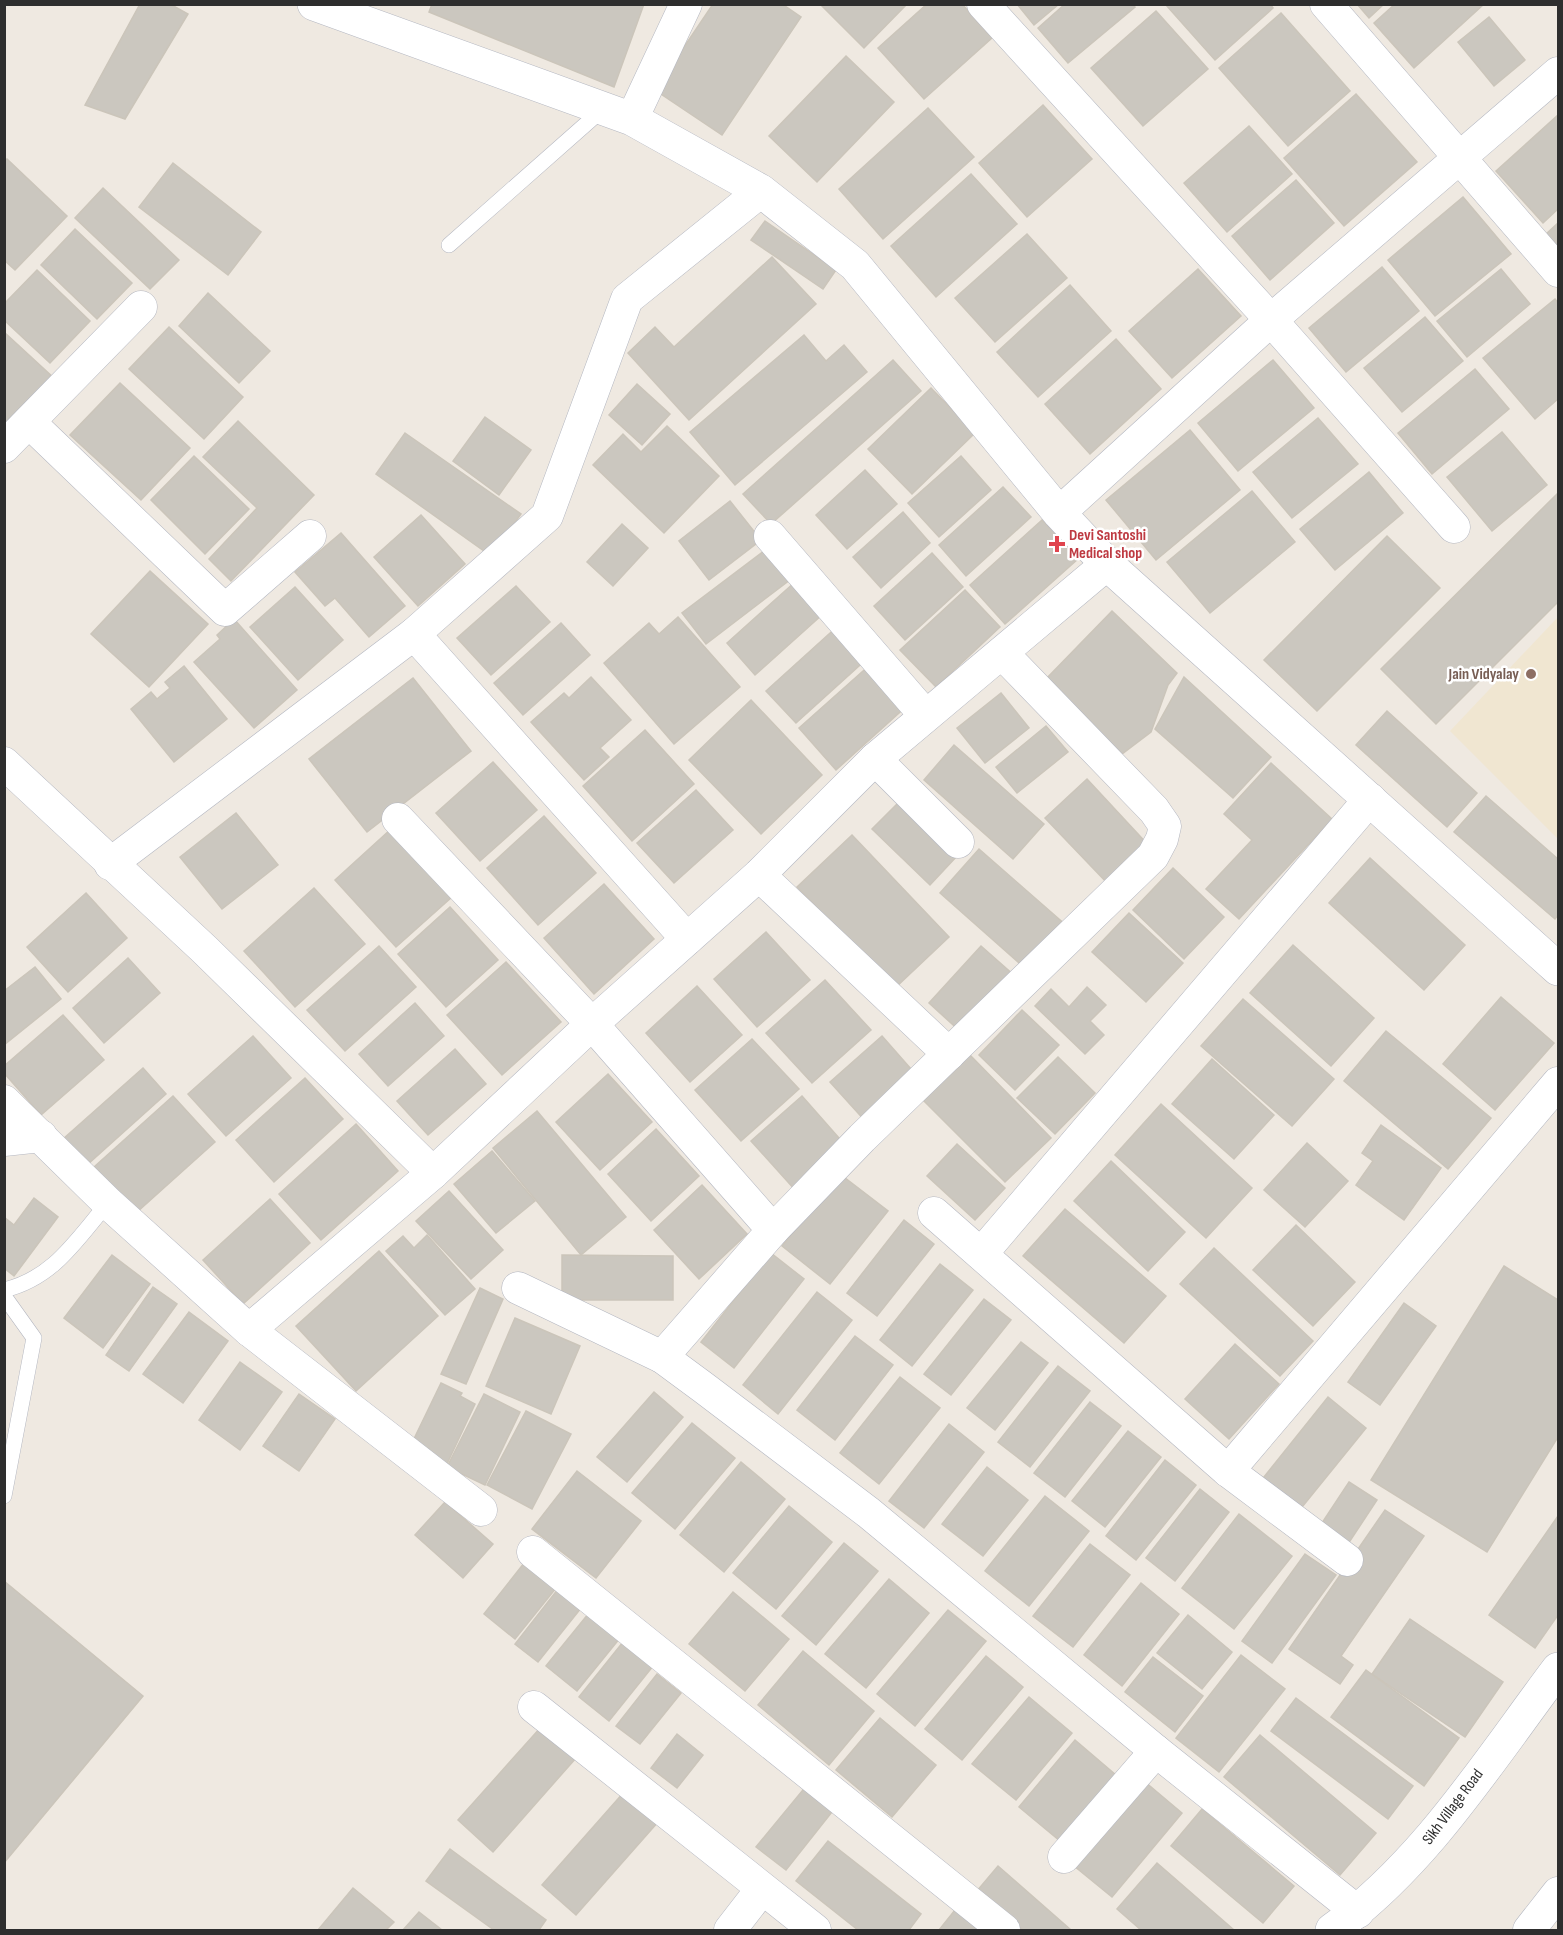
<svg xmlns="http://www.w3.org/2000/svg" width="1563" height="1935" font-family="'Sofia Sans Condensed',sans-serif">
	<rect width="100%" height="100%" fill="#efe9e1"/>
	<!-- education -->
	<polygon fill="#f0e6d1" points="1558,617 1558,839 1450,731"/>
	<!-- building -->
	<g fill="#cbc7bf" stroke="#cbc5ba" stroke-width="1.5">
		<polygon points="140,4 170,4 188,14 125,119 85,105"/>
		<polygon points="432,4 644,4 614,87 429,12"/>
		<polygon points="713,4 782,4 801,17 722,135 655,90"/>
		<polygon points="820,4 907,4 864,48"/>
		<polygon points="927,4 962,4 992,38 924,99 878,48"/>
		<polygon points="1017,4 1059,4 1034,25"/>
		<polygon points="1065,4 1133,4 1135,7 1068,63 1038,28"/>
		<polygon points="1270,4 1273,8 1215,60 1166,5"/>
		<polygon points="1357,4 1384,4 1369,18"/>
		<polygon points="1395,4 1483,4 1483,5 1414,68 1374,23"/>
		<polygon points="1156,11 1208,69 1143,126 1091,68"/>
		<polygon points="1281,13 1350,91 1288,146 1219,68"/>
		<polygon points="1489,17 1525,60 1494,86 1458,42"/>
		<polygon points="846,56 894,102 817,182 769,136"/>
		<polygon points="1356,94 1417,162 1344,226 1284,158"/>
		<polygon points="1043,105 1092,159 1027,217 979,163"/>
		<polygon points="928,108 974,157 883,239 839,189"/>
		<polygon points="1558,115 1558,209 1543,223 1496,171"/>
		<polygon points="1249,126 1292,174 1227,232 1184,183"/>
		<polygon points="7,159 67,216 15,270 4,260 4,161"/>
		<polygon points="173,163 261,232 228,275 139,207"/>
		<polygon points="971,174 1017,224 936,297 891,246"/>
		<polygon points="1296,180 1334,223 1270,280 1232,236"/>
		<polygon points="103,188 179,260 150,289 75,218"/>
		<polygon points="1463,197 1511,254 1435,316 1388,260"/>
		<polygon points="765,221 836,270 823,289 751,240"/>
		<polygon points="1558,223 1558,248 1546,234"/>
		<polygon points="75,229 132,283 97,319 41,265"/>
		<polygon points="1027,234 1067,278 995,342 955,298"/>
		<polygon points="772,257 816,304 689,420 628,353 655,327 674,347"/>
		<polygon points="1382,267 1419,311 1346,372 1309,328"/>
		<polygon points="1198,269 1241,316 1172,378 1129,331"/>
		<polygon points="1501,269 1530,304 1467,357 1437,321"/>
		<polygon points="37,270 90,321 50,363 4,320 4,304"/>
		<polygon points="1070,285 1111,331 1038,397 997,352"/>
		<polygon points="208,293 270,351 239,383 179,326"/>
		<polygon points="1555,299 1558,303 1558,399 1535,419 1483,358"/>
		<polygon points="1425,317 1463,361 1402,412 1364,368"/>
		<polygon points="169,327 243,397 204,439 129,369"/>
		<polygon points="4,332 55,379 11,425 4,419"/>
		<polygon points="804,335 826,361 844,345 867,372 735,485 690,432"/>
		<polygon points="1116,339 1161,389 1090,454 1045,404"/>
		<polygon points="893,360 921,391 771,524 743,494"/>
		<polygon points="1273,360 1314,408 1238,471 1198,423"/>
		<polygon points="1475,369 1509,409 1432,474 1398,433"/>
		<polygon points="120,383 190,448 141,500 70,435"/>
		<polygon points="637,384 670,414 642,445 609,415"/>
		<polygon points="931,388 975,433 912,494 868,449"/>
		<polygon points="485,417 531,450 499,495 453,461"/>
		<polygon points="1318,418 1358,464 1292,518 1253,472"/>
		<polygon points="238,421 314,495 231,581 209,559 257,508 203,457"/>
		<polygon points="667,426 719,476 664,533 593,465 623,434 641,452"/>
		<polygon points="1190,430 1240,490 1156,560 1106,500"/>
		<polygon points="1502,432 1547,485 1492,531 1447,477"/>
		<polygon points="405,433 521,514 491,556 376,474"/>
		<polygon points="194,456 249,509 205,554 151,500"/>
		<polygon points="961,456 991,490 939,537 908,503"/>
		<polygon points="865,470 897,504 847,549 816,515"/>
		<polygon points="1369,472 1403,513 1335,570 1300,529"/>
		<polygon points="1003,487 1031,517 966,576 939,545"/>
		<polygon points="1252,491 1295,542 1210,613 1167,562"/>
		<polygon points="1558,493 1558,602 1436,724 1381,669"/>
		<polygon points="730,501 761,540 709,580 679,541"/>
		<polygon points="903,512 930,543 881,588 853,557"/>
		<polygon points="421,515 465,564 418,606 374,557"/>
		<polygon points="1042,520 1078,559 1005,624 970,585"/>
		<polygon points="622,524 648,548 613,586 587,562"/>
		<polygon points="341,533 405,606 369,637 335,598 325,606 295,572"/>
		<polygon points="1387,536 1440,588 1317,711 1264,660"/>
		<polygon points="768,548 791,579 706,644 682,613"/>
		<polygon points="932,553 963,587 905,640 874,606"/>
		<polygon points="150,571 208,624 149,687 91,634"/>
		<polygon points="795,582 823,614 755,675 727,643"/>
		<polygon points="516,586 550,622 491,675 457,638"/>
		<polygon points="295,587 343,640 298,680 250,627"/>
		<polygon points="965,590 1000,627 936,687 900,650"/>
		<polygon points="1112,611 1177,673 1168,685 1151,732 1122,754 1045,680"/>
		<polygon points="678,617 740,687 674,744 604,663 649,623 659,634"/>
		<polygon points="234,619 297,690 254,728 194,662 220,639 217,635"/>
		<polygon points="561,623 590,655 523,715 494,683"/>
		<polygon points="840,624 869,657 796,723 766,691"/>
		<polygon points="872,663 909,704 836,770 799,728"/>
		<polygon points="184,666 227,719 174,762 131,709 151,692 157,699 170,688 165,682"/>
		<polygon points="591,677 631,720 600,748 609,757 584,780 531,722 564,693 569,698"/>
		<polygon points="1184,677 1271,757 1233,798 1155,729"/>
		<polygon points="413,678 471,751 367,832 309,759"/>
		<polygon points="1001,693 1029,728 985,763 957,728"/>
		<polygon points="751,700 822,775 761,834 689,760"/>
		<polygon points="1387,711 1477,793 1447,827 1356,745"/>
		<polygon points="1046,726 1068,752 1017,793 996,767"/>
		<polygon points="645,730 694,784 632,841 583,786"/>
		<polygon points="954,745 1044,824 1013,859 924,780"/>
		<polygon points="493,762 537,810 480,861 436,813"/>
		<polygon points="1271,763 1332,819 1239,919 1206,889 1252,840 1224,814"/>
		<polygon points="1087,779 1151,848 1110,886 1045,818"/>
		<polygon points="696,790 733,830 674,883 637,843"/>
		<polygon points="1486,796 1558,859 1558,915 1555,919 1454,832"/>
		<polygon points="900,801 957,856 930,885 872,829"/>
		<polygon points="236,813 278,865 222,909 180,857"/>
		<polygon points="544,816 596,873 538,925 487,868"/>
		<polygon points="391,829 452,897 396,947 335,880"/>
		<polygon points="852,835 949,937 894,989 797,887"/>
		<polygon points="979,849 1067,926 1027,970 940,893"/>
		<polygon points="1370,858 1465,945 1424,990 1329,903"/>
		<polygon points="1173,868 1224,917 1184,959 1133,910"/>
		<polygon points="604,884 654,939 594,994 544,938"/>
		<polygon points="314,888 365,944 295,1007 244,951"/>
		<polygon points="86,893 127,938 68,992 27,947"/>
		<polygon points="450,907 498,960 446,1007 398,954"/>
		<polygon points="1129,913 1183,963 1146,1002 1092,952"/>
		<polygon points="766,932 810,980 757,1027 714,979"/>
		<polygon points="1293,945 1374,1018 1331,1066 1250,993"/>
		<polygon points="379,946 416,987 345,1051 307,1010"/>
		<polygon points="981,946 1015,976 963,1034 929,1003"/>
		<polygon points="128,958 160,993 104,1043 73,1008"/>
		<polygon points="506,962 561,1022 502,1075 447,1015"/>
		<polygon points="35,967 61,999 4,1045 4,991"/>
		<polygon points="825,980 871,1030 812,1083 766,1033"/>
		<polygon points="697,986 742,1035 690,1082 646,1033"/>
		<polygon points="1087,987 1106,1005 1090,1021 1104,1035 1085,1054 1035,1006 1051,989 1069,1007"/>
		<polygon points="1501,997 1554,1043 1495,1110 1443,1064"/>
		<polygon points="1243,999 1334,1079 1292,1126 1201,1046"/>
		<polygon points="415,1003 444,1036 388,1086 359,1054"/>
		<polygon points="1022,1010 1059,1045 1015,1090 979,1055"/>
		<polygon points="63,1015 104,1060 41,1115 4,1073 4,1066"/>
		<polygon points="1386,1031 1491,1118 1448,1169 1344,1081"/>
		<polygon points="253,1036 291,1078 226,1136 188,1094"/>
		<polygon points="882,1036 918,1077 867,1123 830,1082"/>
		<polygon points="752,1039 799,1089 741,1141 695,1090"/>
		<polygon points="455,1049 486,1084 428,1135 397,1101"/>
		<polygon points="969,1054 1051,1138 1005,1182 923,1100"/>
		<polygon points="1058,1057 1095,1093 1055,1134 1017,1098"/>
		<polygon points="1212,1059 1274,1115 1234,1159 1172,1104"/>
		<polygon points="143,1068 166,1094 87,1165 63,1139"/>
		<polygon points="608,1074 652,1122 600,1170 556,1122"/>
		<polygon points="305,1078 343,1119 274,1182 236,1140"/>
		<polygon points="173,1096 215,1142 136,1213 94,1167"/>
		<polygon points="802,1096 846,1146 796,1191 751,1141"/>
		<polygon points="1161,1104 1252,1188 1206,1238 1115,1155"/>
		<polygon points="537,1111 626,1217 581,1255 493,1148"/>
		<polygon points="356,1124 398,1171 321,1240 279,1194"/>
		<polygon points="1381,1125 1441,1168 1404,1220 1356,1185 1373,1161 1362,1153"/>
		<polygon points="656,1129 699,1176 651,1221 608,1174"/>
		<polygon points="1307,1143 1348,1181 1305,1227 1264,1190"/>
		<polygon points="957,1144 1005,1188 975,1220 927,1176"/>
		<polygon points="492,1151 535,1201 496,1233 454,1184"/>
		<polygon points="1111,1161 1185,1232 1148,1271 1074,1201"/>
		<polygon points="840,1174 888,1211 830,1284 782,1246"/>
		<polygon points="702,1185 747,1234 699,1279 654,1230"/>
		<polygon points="449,1191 503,1250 471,1279 416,1221"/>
		<polygon points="34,1198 58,1217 14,1276 4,1268 4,1217 14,1225"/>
		<polygon points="270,1199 310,1243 243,1304 203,1260"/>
		<polygon points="1065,1209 1166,1296 1124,1343 1023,1256"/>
		<polygon points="904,1220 934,1244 877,1316 847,1293"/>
		<polygon points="1296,1225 1355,1282 1313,1326 1253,1270"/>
		<polygon points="427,1235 475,1289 445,1315 386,1251 403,1236 414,1248"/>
		<polygon points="1214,1248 1313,1341 1280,1376 1180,1284"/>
		<polygon points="379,1251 438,1316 356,1391 296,1326"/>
		<polygon points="771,1253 804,1279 734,1368 701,1342"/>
		<polygon points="112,1255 150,1284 103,1348 64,1318"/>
		<polygon points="562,1255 673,1256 673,1300 562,1300"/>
		<polygon points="940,1264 973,1290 912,1366 880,1340"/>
		<polygon points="1504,1266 1558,1300 1558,1437 1487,1552 1371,1480"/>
		<polygon points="153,1287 177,1304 129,1371 106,1355"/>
		<polygon points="480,1288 503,1299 466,1384 441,1374"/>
		<polygon points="817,1292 852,1320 778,1414 743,1385"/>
		<polygon points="984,1299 1011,1320 951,1395 924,1374"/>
		<polygon points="1404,1303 1436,1326 1380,1405 1348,1382"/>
		<polygon points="189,1312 228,1341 183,1403 143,1374"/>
		<polygon points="515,1318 580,1346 551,1414 486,1386"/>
		<polygon points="855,1336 893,1365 835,1440 797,1410"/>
		<polygon points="1021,1342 1048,1363 995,1430 967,1408"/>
		<polygon points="1235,1344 1279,1384 1229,1439 1185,1399"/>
		<polygon points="240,1362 282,1392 240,1450 199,1420"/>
		<polygon points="1058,1366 1090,1391 1030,1467 998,1442"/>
		<polygon points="900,1377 940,1408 879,1484 840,1453"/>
		<polygon points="441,1383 462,1393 460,1396 475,1404 446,1466 426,1456 429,1449 413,1441"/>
		<polygon points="654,1392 683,1417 627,1482 597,1457"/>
		<polygon points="299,1394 335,1419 299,1471 263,1446"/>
		<polygon points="484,1394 520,1412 485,1485 447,1467"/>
		<polygon points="1328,1397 1366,1428 1294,1517 1256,1487"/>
		<polygon points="1090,1402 1121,1426 1065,1497 1034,1473"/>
		<polygon points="526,1411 571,1434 532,1509 487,1485"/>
		<polygon points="692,1423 735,1458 675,1529 632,1493"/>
		<polygon points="949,1424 984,1452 924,1528 889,1501"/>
		<polygon points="1128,1431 1161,1457 1105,1527 1072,1501"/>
		<polygon points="1165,1460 1196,1485 1136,1560 1106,1536"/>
		<polygon points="741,1462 785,1499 724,1572 680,1535"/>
		<polygon points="987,1467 1028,1500 983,1556 942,1524"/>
		<polygon points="577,1471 641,1521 596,1578 532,1529"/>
		<polygon points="1349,1482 1377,1500 1344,1550 1316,1532"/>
		<polygon points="1200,1489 1229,1512 1175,1581 1146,1558"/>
		<polygon points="1045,1496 1089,1531 1029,1606 985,1571"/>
		<polygon points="445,1502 493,1544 463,1578 415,1535"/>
		<polygon points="789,1506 832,1542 776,1609 733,1573"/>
		<polygon points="1385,1510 1424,1536 1341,1656 1353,1665 1340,1684 1289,1649"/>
		<polygon points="1239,1514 1292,1556 1234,1629 1182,1588"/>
		<polygon points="1558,1516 1558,1615 1535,1648 1489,1615"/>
		<polygon points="844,1543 878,1571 816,1645 782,1616"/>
		<polygon points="1090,1544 1130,1575 1073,1647 1033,1616"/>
		<polygon points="1305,1554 1336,1575 1272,1663 1242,1641"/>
		<polygon points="528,1558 560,1583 515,1639 484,1614"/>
		<polygon points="889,1579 929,1613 866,1688 825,1654"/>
		<polygon points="4,1581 143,1696 4,1863"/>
		<polygon points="1141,1583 1179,1614 1122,1686 1084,1655"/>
		<polygon points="558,1589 581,1608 538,1662 515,1644"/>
		<polygon points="733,1592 789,1639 745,1691 689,1644"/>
		<polygon points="593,1608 624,1633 577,1691 546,1666"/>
		<polygon points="948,1610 986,1641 915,1726 877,1694"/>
		<polygon points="1188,1615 1232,1652 1202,1689 1157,1653"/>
		<polygon points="1410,1619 1503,1682 1465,1737 1372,1674"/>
		<polygon points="627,1637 657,1661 609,1721 579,1697"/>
		<polygon points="803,1651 874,1711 829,1765 758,1705"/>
		<polygon points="1241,1655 1285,1689 1219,1772 1176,1738"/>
		<polygon points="986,1656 1023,1687 962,1760 925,1729"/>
		<polygon points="1153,1657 1203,1696 1175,1732 1125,1692"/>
		<polygon points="1366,1670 1459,1738 1424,1786 1331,1717"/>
		<polygon points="657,1674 681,1693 640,1744 616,1726"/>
		<polygon points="1029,1697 1072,1733 1016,1800 972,1764"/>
		<polygon points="1296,1698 1413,1786 1388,1819 1271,1731"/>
		<polygon points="880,1718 936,1765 892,1817 836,1770"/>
		<polygon points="541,1727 576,1758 493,1852 458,1820"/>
		<polygon points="677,1734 703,1755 677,1788 651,1768"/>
		<polygon points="1260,1735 1376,1833 1340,1875 1224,1777"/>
		<polygon points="1075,1740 1116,1775 1060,1841 1019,1807"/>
		<polygon points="1144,1781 1182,1813 1112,1897 1074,1866"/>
		<polygon points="807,1785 835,1808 786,1870 756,1847"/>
		<polygon points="624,1792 658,1822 576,1915 542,1885"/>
		<polygon points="1202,1809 1294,1886 1263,1923 1171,1846"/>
		<polygon points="828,1841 921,1914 909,1930 858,1930 796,1881"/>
		<polygon points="450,1849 546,1920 539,1930 494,1930 426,1881"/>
		<polygon points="1157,1863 1234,1930 1141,1930 1117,1909"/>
		<polygon points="998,1866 1071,1930 1023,1930 977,1891"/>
		<polygon points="353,1888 394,1922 386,1930 318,1930"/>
		<polygon points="955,1910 981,1930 939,1930"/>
		<polygon points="419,1912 442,1930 403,1930"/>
	</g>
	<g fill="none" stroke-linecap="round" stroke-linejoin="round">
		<defs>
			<g id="service">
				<polyline points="449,245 603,109"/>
				<path d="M 4,1290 C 54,1278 76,1240 108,1203"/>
				<polyline points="4,1296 34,1338 4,1496"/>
			</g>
			<g id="minor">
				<polyline points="983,4 1271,320 1454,527"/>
				<polyline points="1326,4 1558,271"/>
				<polyline points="632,119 686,4"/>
				<polyline points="29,422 225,610 310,536"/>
				<polyline points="4,447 141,307"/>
				<polyline points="1059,513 1271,320 1558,73"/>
				<polyline points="770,536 925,715"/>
				<polyline points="414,634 687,939"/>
				<polyline points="875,759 958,842"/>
				<polyline points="4,763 204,949 433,1173"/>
				<polyline points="398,819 592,1024 773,1230 662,1357"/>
				<polyline points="110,864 414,634 547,516 627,299 761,191"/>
				<polyline points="759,875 949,1054"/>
				<polyline points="4,1101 108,1203 249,1330 481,1510"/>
				<polyline points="4,1140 41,1136"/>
				<polyline points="934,1213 1228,1471 1347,1560"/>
				<polyline points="773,1230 862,1138 1153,856 1162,839 1165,826 1154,810 1002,653"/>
				<polyline points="982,1253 1370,799"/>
				<polyline points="518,1288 662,1357 704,1388 869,1513 1156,1751 1358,1912"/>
				<polyline points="249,1330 433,1173 592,1024 759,875 875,759 1107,564"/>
				<polyline points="1228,1471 1558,1083"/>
				<polyline points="533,1552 1004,1930"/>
				<polyline points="534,1707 815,1930"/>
				<polyline points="1064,1857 1156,1751"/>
				<polyline points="730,1930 761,1890"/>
				<polyline points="1529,1930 1558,1893"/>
			</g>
			<polyline id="tertiary" points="314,4 632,119 761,191 855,265 1059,513 1107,564 1558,969"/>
			<path id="secondary" d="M 1332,1930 C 1424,1865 1490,1759 1558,1669"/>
		</defs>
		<!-- service casing -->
		<use href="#service" stroke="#b4b7c1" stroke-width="16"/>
		<!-- minor casing -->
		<use href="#minor" stroke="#b4b7c1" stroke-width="33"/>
		<!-- tertiary casing -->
		<use href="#tertiary" stroke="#b4b7c1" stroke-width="34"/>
		<!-- secondary casing -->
		<use href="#secondary" stroke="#b4b7c1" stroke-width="34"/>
		<!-- service -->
		<use href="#service" stroke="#fff" stroke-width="15"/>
		<!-- minor -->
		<use href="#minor" stroke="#fff" stroke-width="32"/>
		<!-- tertiary -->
		<use href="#tertiary" stroke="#fff" stroke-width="33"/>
		<!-- secondary -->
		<use href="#secondary" stroke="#fff" stroke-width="33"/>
	</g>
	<!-- markers -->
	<path fill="#e0444e" stroke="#fff" stroke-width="2" d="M1054 535h6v6h6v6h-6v6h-6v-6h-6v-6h6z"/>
	<circle fill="#8d6e63" stroke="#fff" stroke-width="2" cx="1531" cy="674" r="6"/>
	<g text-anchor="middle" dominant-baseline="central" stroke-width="5" stroke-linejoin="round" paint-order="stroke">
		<!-- health labels -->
		<g font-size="16" font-weight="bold" fill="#be3a42" stroke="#fff" text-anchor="start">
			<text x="1069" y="535">Devi Santoshi<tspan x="1069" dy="18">Medical shop</tspan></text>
		</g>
		<!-- education labels -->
		<g font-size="16" font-weight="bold" fill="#785e54" stroke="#fff" text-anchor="end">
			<text x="1519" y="674">Jain Vidyalay</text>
		</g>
		<!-- street labels -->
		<g font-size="16" fill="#2e2e2e" stroke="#fff">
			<text transform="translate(1453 1807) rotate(-53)">Sikh Village Road</text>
		</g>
	</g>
	<!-- border -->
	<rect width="1563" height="1935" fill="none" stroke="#2e2e2e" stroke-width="12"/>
</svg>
